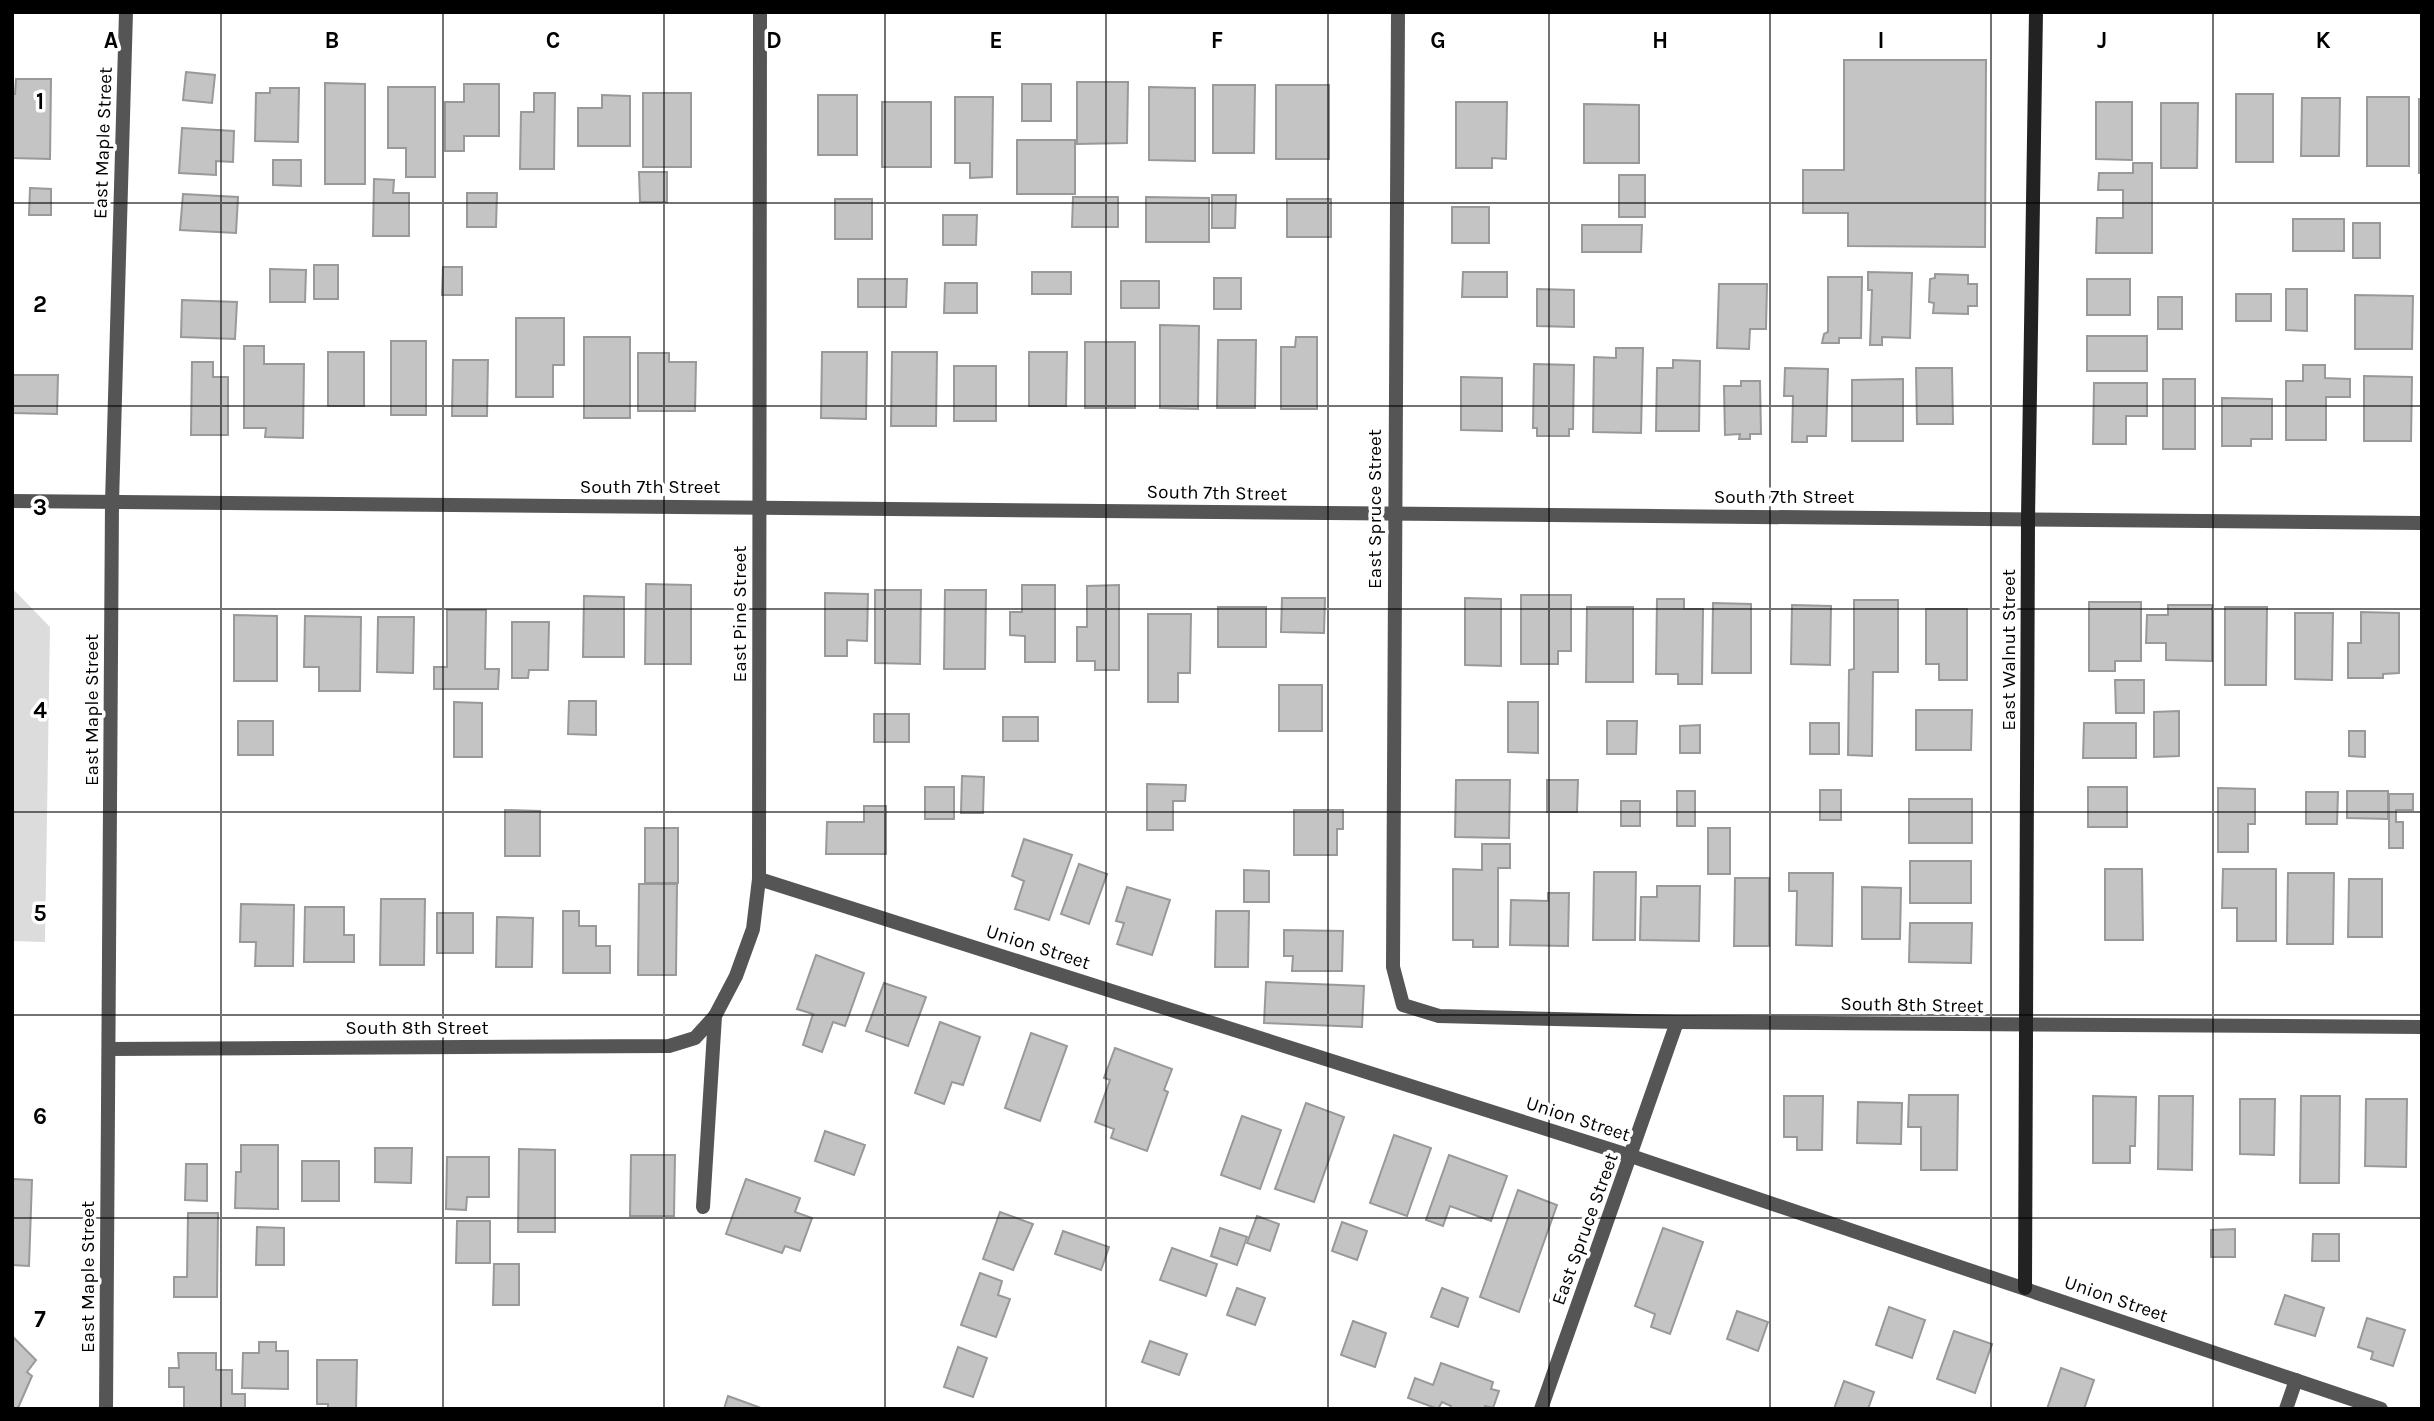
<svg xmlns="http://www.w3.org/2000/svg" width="2434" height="1421" font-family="Karla,sans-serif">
	<rect width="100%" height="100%" fill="#fff"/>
	<!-- green -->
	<polygon fill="#dcdcdc" points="12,588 50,627 45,942 12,941"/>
	<!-- building -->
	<g fill="#c4c4c4" stroke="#999" stroke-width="2">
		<polygon points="1844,60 1986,60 1985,247 1848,246 1848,213 1803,213 1803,170 1844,170"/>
		<polygon points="186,72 215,75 212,103 183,100"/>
		<polygon points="16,79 51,79 50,159 12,158 12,94 15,94"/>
		<polygon points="1077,82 1128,82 1127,143 1077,144"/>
		<polygon points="325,83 365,84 365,184 325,184"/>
		<polygon points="464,84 499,84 499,136 464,136 464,151 445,151 445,102 464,102"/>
		<rect x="1022" y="84" width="29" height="37"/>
		<polygon points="1213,85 1255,85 1254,153 1213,153"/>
		<rect x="1276" y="85" width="53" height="74"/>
		<polygon points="388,87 435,87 435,177 406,177 406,148 388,148"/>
		<polygon points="1149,87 1195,88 1195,161 1149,160"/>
		<polygon points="270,88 299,88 298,142 255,141 256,93 270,93"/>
		<polygon points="534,93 555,93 554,169 520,169 521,112 534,112"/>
		<rect x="643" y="93" width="48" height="74"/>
		<rect x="2236" y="94" width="37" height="68"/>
		<polygon points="602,95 630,96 630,146 578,146 578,108 602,108"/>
		<rect x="818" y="95" width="39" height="60"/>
		<polygon points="955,97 993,97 992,177 970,178 970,163 955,163"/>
		<rect x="2367" y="97" width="42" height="69"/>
		<polygon points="2302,98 2340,98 2339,156 2301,156"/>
		<rect x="2419" y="99" width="3" height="74"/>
		<rect x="882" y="102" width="49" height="65"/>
		<polygon points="1456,102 1507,102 1506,159 1492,158 1492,168 1456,168"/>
		<polygon points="2096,102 2132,102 2132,160 2096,159"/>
		<polygon points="2161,103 2198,103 2197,168 2161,168"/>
		<polygon points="1584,104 1639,105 1639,163 1584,163"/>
		<polygon points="182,128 234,131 233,162 216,161 216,175 179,173"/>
		<rect x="1017" y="140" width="58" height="54"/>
		<polygon points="273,160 301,160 301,186 273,185"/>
		<polygon points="2133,163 2152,163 2152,253 2096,253 2097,218 2123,218 2123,190 2098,190 2099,173 2133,173"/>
		<polygon points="639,172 667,172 667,202 640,202"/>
		<rect x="1619" y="175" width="26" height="42"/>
		<polygon points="374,179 394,180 393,193 409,193 409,236 373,236"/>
		<polygon points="30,188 51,189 51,215 29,215"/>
		<polygon points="467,193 497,193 496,227 467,227"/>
		<polygon points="183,194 238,197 236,233 180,230"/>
		<polygon points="1212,195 1236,195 1235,228 1212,228"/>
		<polygon points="1073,197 1118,197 1118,227 1072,227"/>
		<polygon points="1146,197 1209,198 1209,242 1146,242"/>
		<rect x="835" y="199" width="37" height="40"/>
		<rect x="1287" y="199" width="44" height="38"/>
		<rect x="1452" y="207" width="37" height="36"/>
		<polygon points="943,215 977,215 976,245 943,245"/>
		<rect x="2293" y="219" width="51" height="32"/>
		<rect x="2353" y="223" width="27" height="35"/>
		<polygon points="1582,225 1642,225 1641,252 1582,252"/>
		<rect x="314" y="265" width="24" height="34"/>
		<polygon points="443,267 462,267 462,295 442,295"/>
		<polygon points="270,269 306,270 305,302 270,302"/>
		<rect x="1032" y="272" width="39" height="22"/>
		<polygon points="1463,272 1507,272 1507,297 1462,297"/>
		<polygon points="1868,272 1912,273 1910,338 1882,337 1882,345 1870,345 1872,290 1868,290"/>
		<polygon points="1935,274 1968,275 1968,284 1977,284 1977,306 1968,306 1968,314 1933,313 1934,303 1929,302 1930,279 1935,278"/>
		<polygon points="1828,277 1862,277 1861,338 1839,338 1839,343 1822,343 1824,334 1828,332"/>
		<rect x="1214" y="278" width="27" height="31"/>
		<polygon points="858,279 907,279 906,307 858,307"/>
		<rect x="2087" y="279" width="43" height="36"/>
		<rect x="1121" y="281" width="38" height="27"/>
		<polygon points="945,283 977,283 977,313 944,313"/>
		<polygon points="1719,284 1767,284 1766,329 1750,329 1749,349 1717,348"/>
		<polygon points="1537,289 1574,290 1574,327 1537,326"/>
		<polygon points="2286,289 2307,289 2307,331 2286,330"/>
		<rect x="2236" y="294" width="35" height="27"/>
		<polygon points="2355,295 2413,296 2412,349 2355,349"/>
		<rect x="2158" y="297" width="24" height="32"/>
		<polygon points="182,300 237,302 235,339 181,337"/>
		<polygon points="516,318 564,318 564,365 553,365 553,397 516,397"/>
		<polygon points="1160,325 1199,326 1198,409 1160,408"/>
		<rect x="2087" y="336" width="60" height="35"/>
		<rect x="584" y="337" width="46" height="81"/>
		<polygon points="1296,337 1317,337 1317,409 1281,409 1281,347 1295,347"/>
		<polygon points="1218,340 1256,340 1255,408 1217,408"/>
		<rect x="391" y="341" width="35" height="74"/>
		<rect x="1085" y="342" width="50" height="66"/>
		<polygon points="244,346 264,346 264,364 304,364 303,438 265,437 266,428 244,428"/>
		<polygon points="1616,348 1643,348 1641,433 1593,432 1594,357 1616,358"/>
		<rect x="328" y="352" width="36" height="54"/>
		<polygon points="822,352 867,352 866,419 821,418"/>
		<polygon points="892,352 937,352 936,426 891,426"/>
		<polygon points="1029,352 1067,352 1066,406 1029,406"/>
		<polygon points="638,353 669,353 669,362 696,362 695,411 638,411"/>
		<polygon points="453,360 488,360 487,416 452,416"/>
		<polygon points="1673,360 1700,361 1699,431 1656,431 1657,368 1673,368"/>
		<polygon points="192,362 213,362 213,377 228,377 228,435 191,435"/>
		<polygon points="1534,364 1574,365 1573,429 1569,429 1569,436 1537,436 1537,428 1533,428"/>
		<polygon points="2303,365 2325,365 2325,378 2350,379 2350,397 2326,397 2326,440 2286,440 2286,381 2303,381"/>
		<rect x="954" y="366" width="42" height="55"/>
		<polygon points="1785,368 1828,369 1826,436 1807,436 1807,442 1792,442 1793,396 1784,396"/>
		<polygon points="1916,368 1952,368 1953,424 1917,424"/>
		<polygon points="12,375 58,375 57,414 12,413"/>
		<polygon points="2364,376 2412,377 2411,441 2364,441"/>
		<polygon points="1461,377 1502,378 1502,431 1461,430"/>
		<polygon points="1903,379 1903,441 1852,441 1852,380"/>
		<rect x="2163" y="379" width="32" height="70"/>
		<polygon points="1741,381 1760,381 1761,434 1750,434 1750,439 1739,439 1740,434 1725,435 1724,386 1741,386"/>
		<polygon points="2094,383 2147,383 2147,416 2126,416 2126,444 2093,444"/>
		<polygon points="2222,398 2272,399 2272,439 2251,439 2251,446 2222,446"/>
		<polygon points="646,584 691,585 691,664 645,664"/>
		<polygon points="1022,585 1055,585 1055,662 1025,662 1025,636 1010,635 1010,612 1022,612"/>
		<polygon points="1119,585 1119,670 1095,670 1095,661 1077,661 1077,627 1087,627 1087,586"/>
		<polygon points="875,590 921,590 920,664 875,663"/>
		<polygon points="945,590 986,590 985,669 944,669"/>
		<polygon points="825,593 868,594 867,641 847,640 847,656 825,656"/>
		<polygon points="1521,595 1571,595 1571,651 1558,651 1558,664 1521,664"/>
		<polygon points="584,596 624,597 624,657 583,657"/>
		<polygon points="1282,598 1325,598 1324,633 1281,632"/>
		<polygon points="1465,598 1501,599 1501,666 1465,665"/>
		<polygon points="1657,599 1684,599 1684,609 1703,609 1702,684 1678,684 1678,674 1656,674"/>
		<polygon points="1854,600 1898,600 1898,672 1873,672 1872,756 1848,755 1849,670 1854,669"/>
		<polygon points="2089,602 2141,602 2141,661 2115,661 2115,671 2089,671"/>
		<polygon points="1713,603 1751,604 1751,673 1712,673"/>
		<polygon points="1792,605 1831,606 1830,665 1791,664"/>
		<polygon points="2168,605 2212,605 2212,661 2166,660 2166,643 2146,643 2147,615 2168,615"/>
		<rect x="1218" y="607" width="48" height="40"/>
		<polygon points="1587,607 1633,607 1633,682 1586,682"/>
		<polygon points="2225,607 2267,607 2266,685 2225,685"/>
		<polygon points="1926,609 1967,609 1967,680 1939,680 1939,664 1926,664"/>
		<polygon points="447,610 486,610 485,669 499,669 498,689 434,689 434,667 447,667"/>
		<polygon points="2361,612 2399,613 2399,673 2383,674 2383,678 2348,678 2348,643 2361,643"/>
		<polygon points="2295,613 2333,613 2332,680 2295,679"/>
		<polygon points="1148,614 1191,614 1190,673 1178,673 1178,702 1148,702"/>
		<polygon points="234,615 277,616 277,681 234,681"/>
		<polygon points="305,616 361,617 360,691 319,691 319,667 304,667"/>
		<polygon points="378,617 414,617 413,673 377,672"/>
		<polygon points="512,622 549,622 548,670 529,670 528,678 512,678"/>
		<polygon points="2115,680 2144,680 2144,713 2116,713"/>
		<rect x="1279" y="685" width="43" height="46"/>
		<polygon points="569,701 596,701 596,735 568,734"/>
		<polygon points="454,702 482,703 482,757 454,757"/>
		<polygon points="1508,702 1538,702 1538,753 1508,752"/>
		<polygon points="1916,710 1972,710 1971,750 1916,750"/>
		<polygon points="2179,711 2179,756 2154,757 2154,712"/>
		<rect x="874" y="714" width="35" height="28"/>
		<rect x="1003" y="717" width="35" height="24"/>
		<rect x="238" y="721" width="35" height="34"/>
		<polygon points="1607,721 1637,721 1636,754 1607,754"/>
		<rect x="1810" y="723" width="29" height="31"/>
		<polygon points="2084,723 2136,723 2136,758 2083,758"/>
		<polygon points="1700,725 1700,753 1680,753 1680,726"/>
		<polygon points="2349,731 2365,731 2365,757 2349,756"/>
		<polygon points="962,776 984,777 983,813 961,813"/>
		<polygon points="1456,780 1510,780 1509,838 1455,837"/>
		<polygon points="1547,780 1578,780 1577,812 1547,812"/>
		<polygon points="1147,784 1186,785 1185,801 1173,801 1173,830 1147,830"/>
		<rect x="925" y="787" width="29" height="32"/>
		<rect x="2088" y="787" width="39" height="40"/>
		<polygon points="2218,788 2255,789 2255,824 2248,824 2248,852 2218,852"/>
		<rect x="1820" y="790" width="21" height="30"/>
		<rect x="1677" y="791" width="18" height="35"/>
		<polygon points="2347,791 2388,791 2388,819 2347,818"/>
		<polygon points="2306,792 2338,792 2337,824 2306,824"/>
		<polygon points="2389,794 2413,794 2413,810 2396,810 2396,822 2403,822 2403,848 2389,848"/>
		<rect x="1909" y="799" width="63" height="44"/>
		<rect x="1621" y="801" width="19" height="25"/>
		<polygon points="864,806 886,806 886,854 826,854 827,822 864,822"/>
		<polygon points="505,810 540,811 540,856 505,856"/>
		<polygon points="1294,810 1343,810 1343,829 1337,829 1337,855 1294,855"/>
		<rect x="645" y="828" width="33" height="55"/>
		<rect x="1708" y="828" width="22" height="46"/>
		<polygon points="1024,839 1072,855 1049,920 1015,909 1024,881 1012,876"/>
		<polygon points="1482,844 1510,844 1510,868 1498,868 1498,947 1473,947 1473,940 1453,940 1453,869 1482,870"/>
		<rect x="1910" y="861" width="61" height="42"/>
		<polygon points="1079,864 1107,874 1089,924 1061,914"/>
		<polygon points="2105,869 2142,869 2143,940 2105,940"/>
		<polygon points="2223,869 2276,869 2276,941 2237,941 2237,908 2222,908"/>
		<polygon points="1244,870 1269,871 1269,902 1244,902"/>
		<polygon points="1594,872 1636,872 1635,940 1593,940"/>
		<polygon points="1789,873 1833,873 1832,946 1796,945 1797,891 1789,891"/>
		<polygon points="2288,873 2334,873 2333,944 2287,944"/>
		<polygon points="1735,878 1769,878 1769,946 1734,946"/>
		<polygon points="2349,879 2382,879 2382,937 2348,937"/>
		<polygon points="639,884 677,884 676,975 638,975"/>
		<polygon points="1657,886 1700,886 1699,941 1640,940 1641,897 1657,897"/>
		<polygon points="1127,887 1170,900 1152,955 1117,944 1124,923 1116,921"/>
		<polygon points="1862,887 1901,888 1900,939 1862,939"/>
		<polygon points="1548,893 1569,893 1568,946 1510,945 1511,900 1548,901"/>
		<polygon points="381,899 425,899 424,965 380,965"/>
		<polygon points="241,904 294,905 293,966 255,966 256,942 240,942"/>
		<polygon points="305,907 344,907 344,935 354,935 354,962 304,962"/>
		<polygon points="563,911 579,911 579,926 596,926 596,946 610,946 610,973 563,973"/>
		<polygon points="1216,911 1249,911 1248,967 1215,967"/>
		<rect x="437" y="913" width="36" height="40"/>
		<polygon points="497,917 533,918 532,967 496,967"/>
		<polygon points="1910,923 1972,923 1971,963 1909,962"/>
		<polygon points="1284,930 1343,931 1342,971 1292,971 1293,956 1284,956"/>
		<polygon points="816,955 864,973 845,1026 833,1022 822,1052 803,1045 813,1014 797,1009"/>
		<polygon points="1266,982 1364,986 1362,1027 1264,1023"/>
		<polygon points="884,983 926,997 908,1046 866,1031"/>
		<polygon points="940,1022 980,1037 963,1085 952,1082 944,1104 915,1093"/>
		<polygon points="1031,1033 1067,1046 1040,1121 1005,1108"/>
		<polygon points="1115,1048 1172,1069 1164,1090 1168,1092 1147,1151 1111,1138 1114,1129 1095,1122 1110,1080 1104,1078"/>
		<polygon points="1909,1095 1958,1095 1957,1170 1921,1170 1921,1127 1908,1127"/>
		<polygon points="1784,1096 1823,1096 1822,1150 1797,1150 1797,1137 1784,1137"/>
		<polygon points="2093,1096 2136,1097 2135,1146 2130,1146 2130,1163 2093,1163"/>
		<polygon points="2159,1096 2193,1096 2192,1170 2158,1169"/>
		<polygon points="2301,1096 2340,1096 2339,1183 2300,1183"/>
		<polygon points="2240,1099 2275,1099 2274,1155 2240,1154"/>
		<polygon points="2366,1099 2407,1099 2406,1167 2365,1166"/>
		<polygon points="1858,1102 1902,1103 1901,1144 1857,1143"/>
		<polygon points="1306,1103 1344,1117 1314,1202 1275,1189"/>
		<polygon points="1242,1116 1281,1130 1260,1189 1221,1175"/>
		<polygon points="825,1131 865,1145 854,1175 815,1161"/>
		<polygon points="1394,1135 1431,1148 1407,1216 1370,1203"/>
		<polygon points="241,1145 278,1145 278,1209 235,1208 236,1172 241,1172"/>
		<polygon points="375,1148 412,1148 411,1183 375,1182"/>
		<polygon points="519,1149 555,1150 555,1232 518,1232"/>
		<polygon points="631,1155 675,1155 674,1216 630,1216"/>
		<polygon points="1449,1155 1507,1176 1491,1221 1450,1206 1443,1226 1426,1220"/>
		<polygon points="447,1157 489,1157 489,1197 467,1197 466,1210 446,1209"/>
		<rect x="302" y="1161" width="37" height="40"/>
		<polygon points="186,1164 207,1164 207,1201 185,1200"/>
		<polygon points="12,1179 32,1180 29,1266 12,1265"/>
		<polygon points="746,1179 800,1198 795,1212 812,1218 800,1251 785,1246 782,1253 726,1234"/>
		<polygon points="1518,1190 1557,1205 1519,1312 1480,1297"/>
		<polygon points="1000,1212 1033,1224 1013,1270 983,1259"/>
		<polygon points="188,1213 218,1213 217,1297 174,1297 174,1277 187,1277"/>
		<polygon points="1257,1216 1279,1224 1270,1251 1247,1243"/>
		<polygon points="457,1221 490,1221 490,1263 456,1263"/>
		<polygon points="1342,1222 1367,1231 1357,1260 1332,1251"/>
		<polygon points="257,1227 284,1228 284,1265 256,1265"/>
		<polygon points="1220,1228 1247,1237 1237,1265 1211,1256"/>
		<polygon points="1663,1228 1703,1242 1670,1334 1651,1327 1655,1314 1635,1306"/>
		<polygon points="2235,1229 2235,1257 2211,1257 2211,1230"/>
		<polygon points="1063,1231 1109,1247 1101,1270 1055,1254"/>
		<polygon points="2313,1234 2339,1234 2339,1261 2312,1261"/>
		<polygon points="1172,1248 1217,1264 1206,1296 1160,1280"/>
		<polygon points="494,1264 519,1264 519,1305 493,1305"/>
		<polygon points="980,1273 1002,1281 998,1295 1010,1299 996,1337 961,1325"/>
		<polygon points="1237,1288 1265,1298 1255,1325 1227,1315"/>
		<polygon points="1442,1288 1468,1298 1458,1327 1431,1317"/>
		<polygon points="2285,1295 2324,1308 2315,1336 2275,1324"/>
		<polygon points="1889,1307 1925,1320 1912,1358 1876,1345"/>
		<polygon points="1737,1311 1768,1322 1758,1351 1727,1339"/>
		<polygon points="2367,1318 2405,1330 2393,1366 2371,1359 2373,1352 2358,1347"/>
		<polygon points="1353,1321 1386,1333 1375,1367 1341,1355"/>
		<polygon points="1954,1331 1992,1344 1975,1393 1937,1379"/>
		<polygon points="12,1336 36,1360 27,1372 32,1376 18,1408 12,1408"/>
		<polygon points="1150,1341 1187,1354 1179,1375 1142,1362"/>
		<polygon points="259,1342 276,1342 276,1351 288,1351 288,1389 242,1388 243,1353 259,1353"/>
		<polygon points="958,1347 987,1358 973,1397 944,1387"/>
		<polygon points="178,1353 216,1353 216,1370 232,1370 232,1394 245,1394 245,1409 184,1409 184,1387 169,1387 169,1368 179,1368"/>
		<polygon points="317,1360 357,1360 356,1409 328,1409 328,1404 317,1404"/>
		<polygon points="1441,1363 1493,1382 1491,1389 1499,1391 1493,1408 1485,1406 1484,1409 1450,1409 1451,1406 1442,1402 1438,1409 1408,1398 1415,1378 1433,1385"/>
		<polygon points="2061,1368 2094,1380 2084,1409 2047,1409"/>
		<polygon points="1844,1381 1874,1392 1868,1409 1834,1409"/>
		<polygon points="728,1396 764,1409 724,1409"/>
	</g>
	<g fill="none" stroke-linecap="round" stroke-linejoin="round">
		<!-- street -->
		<g stroke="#555" stroke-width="14">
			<polyline points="1398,12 1393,967 1403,1005 1439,1016 1677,1022 2422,1027"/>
			<polyline points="12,501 2422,523"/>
			<polyline points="759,879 1631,1156 2381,1409"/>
			<polyline points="109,1049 669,1046 695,1038 715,1016"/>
			<polyline points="703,1207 715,1016 736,976 753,929 759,879 760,12"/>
			<polyline points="106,1409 112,503 126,12"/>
			<polyline points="1541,1409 1677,1022"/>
			<polyline points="2286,1409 2296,1380"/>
		</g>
		<!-- secondary -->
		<polyline stroke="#222" stroke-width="14" points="2025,1288 2028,518 2036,12"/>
	</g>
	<!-- grid -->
	<path fill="none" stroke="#000" stroke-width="2" stroke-opacity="0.55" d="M 221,12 L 221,1409M 443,12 L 443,1409M 664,12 L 664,1409M 885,12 L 885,1409M 1106,12 L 1106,1409M 1328,12 L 1328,1409M 1549,12 L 1549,1409M 1770,12 L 1770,1409M 1991,12 L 1991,1409M 2213,12 L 2213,1409M 12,203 L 2422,203M 12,406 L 2422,406M 12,609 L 2422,609M 12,812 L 2422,812M 12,1015 L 2422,1015M 12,1218 L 2422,1218"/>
	<g text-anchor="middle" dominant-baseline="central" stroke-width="7" stroke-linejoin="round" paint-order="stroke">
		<!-- street labels -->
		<g font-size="19" fill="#000" stroke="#fff">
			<text transform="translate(103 143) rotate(-88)">East Maple Street</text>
			<text x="650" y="487">South 7th Street</text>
			<text transform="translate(1217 493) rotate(1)">South 7th Street</text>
			<text x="1784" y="497">South 7th Street</text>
			<text transform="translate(1375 509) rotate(-90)">East Spruce Street</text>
			<text transform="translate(740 614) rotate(-90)">East Pine Street</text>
			<text transform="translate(2009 650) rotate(-90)">East Walnut Street</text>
			<text transform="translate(92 710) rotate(-90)">East Maple Street</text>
			<text transform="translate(1038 947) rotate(18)">Union Street</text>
			<text transform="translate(1912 1005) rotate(1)">South 8th Street</text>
			<text x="417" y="1028">South 8th Street</text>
			<text transform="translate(1578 1119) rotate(18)">Union Street</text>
			<text transform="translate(1585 1229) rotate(-70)">East Spruce Street</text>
			<text transform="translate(88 1277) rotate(-90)">East Maple Street</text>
			<text transform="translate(2116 1299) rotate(19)">Union Street</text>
		</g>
	</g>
	<g font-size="23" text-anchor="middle" font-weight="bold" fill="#000" stroke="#fff" stroke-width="7" stroke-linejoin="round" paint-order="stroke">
		<text x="111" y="48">A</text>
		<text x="332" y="48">B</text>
		<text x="553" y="48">C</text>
		<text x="774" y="48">D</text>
		<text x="996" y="48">E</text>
		<text x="1217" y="48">F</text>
		<text x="1438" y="48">G</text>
		<text x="1660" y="48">H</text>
		<text x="1881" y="48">I</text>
		<text x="2102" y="48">J</text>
		<text x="2323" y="48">K</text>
		<text x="40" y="109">1</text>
		<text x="40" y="312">2</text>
		<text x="40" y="515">3</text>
		<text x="40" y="718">4</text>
		<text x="40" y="921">5</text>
		<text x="40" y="1124">6</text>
		<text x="40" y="1327">7</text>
	</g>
	<!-- border -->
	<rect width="2434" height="1421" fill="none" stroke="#000000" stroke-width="28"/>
</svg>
